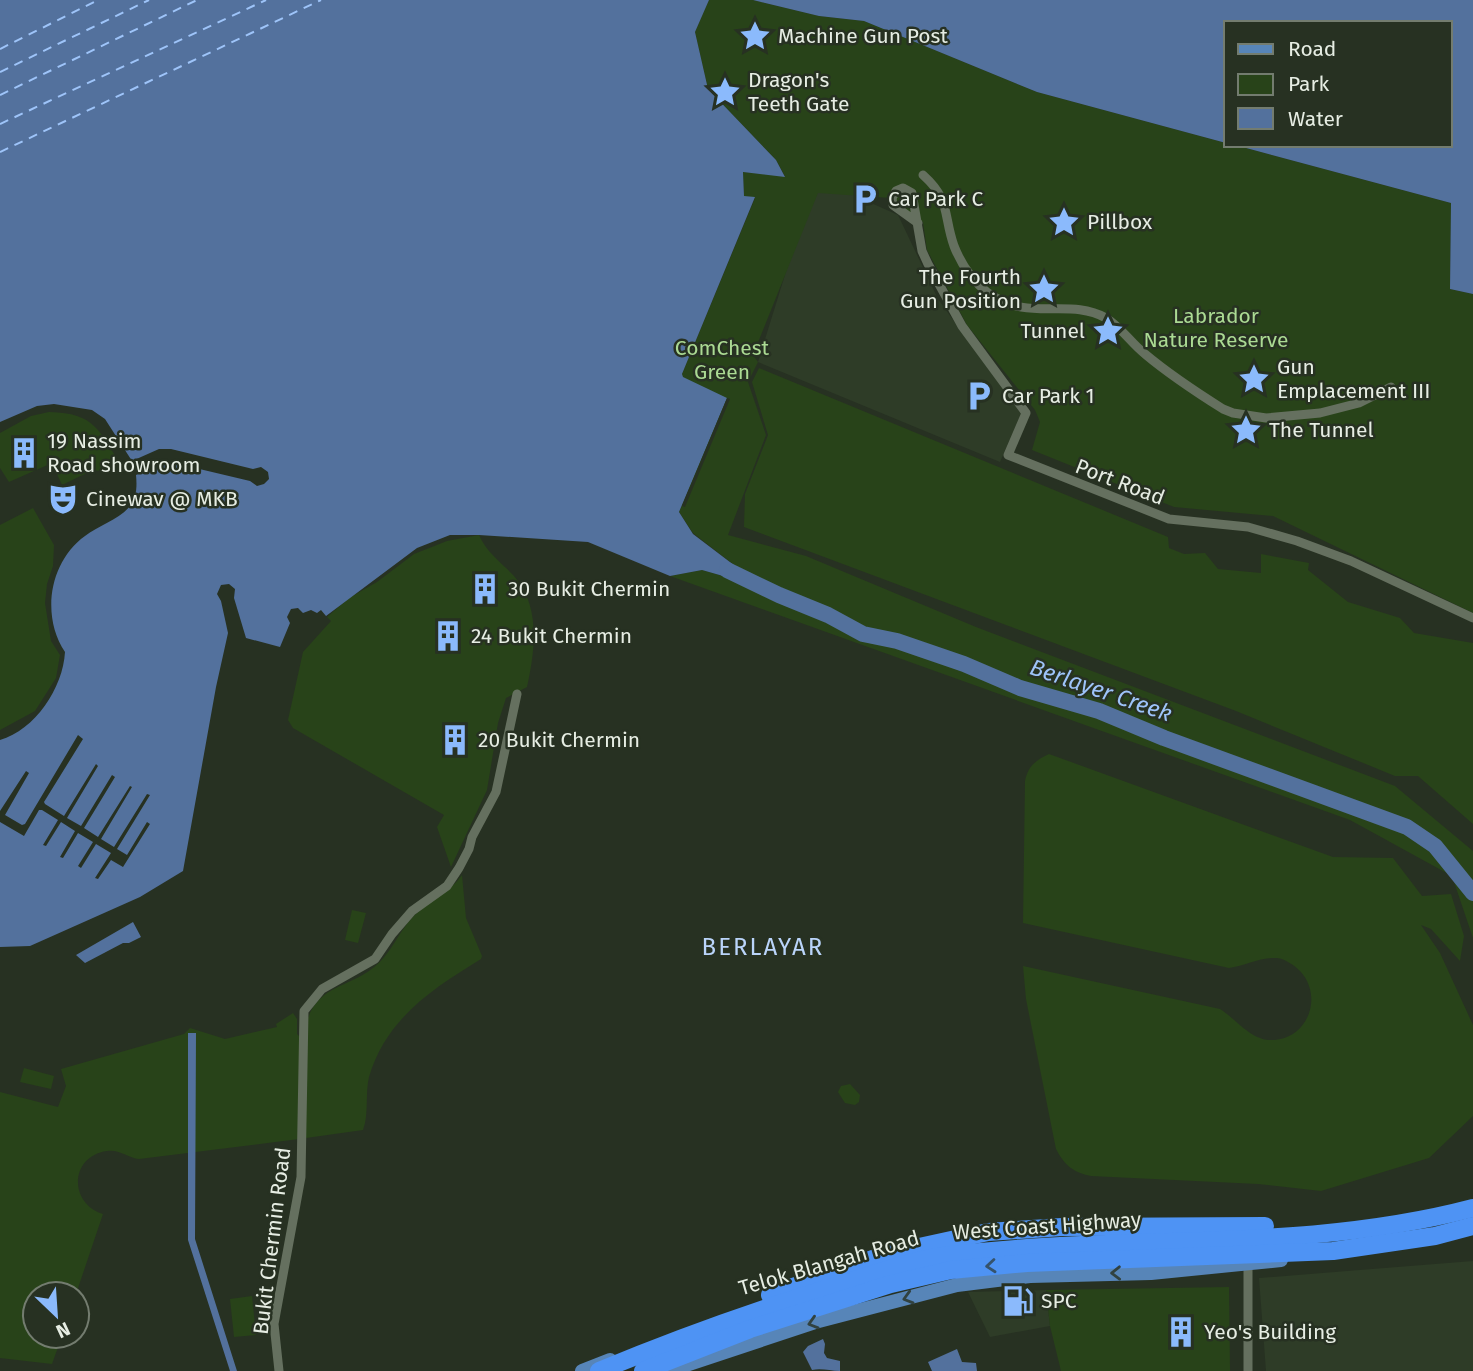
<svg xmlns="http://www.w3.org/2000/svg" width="1473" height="1371" font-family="'Fira Sans',sans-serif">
	<rect width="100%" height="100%" fill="#273122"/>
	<!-- built -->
	<g fill="#2e3c27">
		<polygon points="815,178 898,215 938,299 1021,414 1000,462 758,362"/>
		<polygon points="1473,1261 1473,1371 1266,1371 1259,1278"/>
		<polygon points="1046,1290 1050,1326 990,1337 968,1292"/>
	</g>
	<!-- green -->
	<g fill="#284319">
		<polygon points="709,0 753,0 819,16 864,21 1037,92 1226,143 1226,145 1235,145 1451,203 1450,289 1473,294 1473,613 1273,516 1174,507 1032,450 1040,422 1035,410 967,325 927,250 923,222 902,210 891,198 818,193 753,355 758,362 748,382 766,435 728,535 806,556 976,627 1395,786 1473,851 1473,938 1452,876 1350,820 670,576 702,570 744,582 747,575 693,533 679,512 689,490 682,374 755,198 744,196 743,172 785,176 776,160 708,89 695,32"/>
		<polygon points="759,368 1168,537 1169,548 1184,554 1205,553 1218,569 1261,573 1261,554 1309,563 1308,570 1348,602 1400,618 1414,633 1473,643 1473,824 1418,776 1395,776 1236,711 744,527 745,494 768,435 752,382"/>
		<path d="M 49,412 C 96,413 99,431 122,467 L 108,472 L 93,470 L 62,485 L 52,463 L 9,482 L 0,468 L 0,433 L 31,416 Z"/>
		<polygon points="33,508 54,545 53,566 47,584 45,603 51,641 60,655 56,678 35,711 0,730 0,525"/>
		<path d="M 479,535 C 487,553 501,562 514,576 C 541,606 535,651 527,687 L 506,698 L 498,723 L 487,790 L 451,867 L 437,827 L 444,815 L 293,728 L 288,720 L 303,652 L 331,621 L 327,617 L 349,598 L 377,582 L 414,554 L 447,541 Z"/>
		<path d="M 1049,754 L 1333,857 L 1393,858 L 1422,896 L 1451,894 L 1464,936 L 1460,961 L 1431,929 L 1421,925 L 1440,953 L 1473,1025 L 1473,1116 L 1429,1158 L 1321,1191 L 1258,1184 L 1091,1176 C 1073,1172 1065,1166 1056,1149 L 1026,999 L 1023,966 L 1220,1009 C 1236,1019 1250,1039 1269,1040 C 1306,1042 1325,998 1300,971 C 1294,965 1285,959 1277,958 C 1260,957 1245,966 1229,968 L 1023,923 L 1025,781 C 1028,766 1036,760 1049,754 Z"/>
		<path d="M 462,875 L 466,918 L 482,956 L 481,959 C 432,989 386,1019 369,1077 C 365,1094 369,1115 363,1130 L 306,1138 L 306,1024 C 317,985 346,989 373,968 C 392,954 399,929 417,913 C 432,900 450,892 462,875 Z"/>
		<polygon points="352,910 366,913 358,943 345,940"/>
		<path d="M 293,1013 L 297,1019 L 297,1034 L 300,1037 L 299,1139 L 139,1159 C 128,1158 120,1149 107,1151 C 70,1156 68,1203 103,1214 L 76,1294 L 35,1294 L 35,1336 L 62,1336 L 52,1364 L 0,1358 L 0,1092 L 58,1107 L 66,1086 L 61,1069 L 184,1034 L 190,1028 L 225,1039 L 277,1027 L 276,1024 Z"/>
		<polygon points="24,1068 54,1076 51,1089 20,1082"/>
		<polygon points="850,1084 860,1095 859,1102 855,1105 845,1103 838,1092 841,1086"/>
		<polygon points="1229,1287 1230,1371 1061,1371 1050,1326 1046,1290"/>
		<polygon points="252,1296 256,1335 234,1337 230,1299"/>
	</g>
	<!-- water -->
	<g fill="#53719d">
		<path d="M 0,0 L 709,0 L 695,32 L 708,89 L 776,160 L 785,177 L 743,172 L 744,196 L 755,197 L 682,374 L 683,377 L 727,398 L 679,512 L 693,534 L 747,575 L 744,582 L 702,570 L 670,576 L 588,542 L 479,535 L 450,535 L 417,548 L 326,616 L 321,610 L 317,613 L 311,610 L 303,613 L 298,608 L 291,609 L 287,617 L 290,623 L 280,647 L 246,638 L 234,598 L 235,589 L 229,584 L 221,585 L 217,594 L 221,601 L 228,633 L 216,687 L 183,871 L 140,897 L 30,946 L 0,947 L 0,740 C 35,730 63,688 65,652 C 41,616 49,562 85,536 C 98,526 120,519 130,506 C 137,498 137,485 136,475 L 161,463 L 170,462 L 250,481 L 257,486 L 264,484 L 269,479 L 268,472 L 261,467 L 253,469 L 171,449 L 159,449 L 132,461 L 105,419 L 92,410 L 54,404 L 37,406 L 0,422 Z"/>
		<polygon points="753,0 1473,0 1473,294 1450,289 1451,203 1235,145 1450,145 1450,23 1226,23 1226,143 1037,92 864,21 819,16"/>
		<polygon points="133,922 141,937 129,943 123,943 85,963 76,955"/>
		<polygon points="188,1033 196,1033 195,1239 237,1371 230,1371 188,1240"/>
		<path d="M 823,1339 L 825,1344 L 824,1353 L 827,1358 L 840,1361 L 840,1371 C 830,1371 822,1368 812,1370 L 803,1352 L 808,1346 Z"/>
		<polygon points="957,1349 962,1362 976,1363 977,1371 932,1371 928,1362"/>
	</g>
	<!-- pier -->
	<g fill="#273122">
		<polygon points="727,398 730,399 685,507 682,506"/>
		<polygon points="78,735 83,739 44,802 45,804 64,816 96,764 98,766 67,818 81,826 112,775 115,777 84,828 98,837 130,786 132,787 101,839 114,847 147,794 150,795 117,849 127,855 147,822 150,824 123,867 111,860 98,879 95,878 111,853 96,844 81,868 78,866 93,842 78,833 63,858 60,857 75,831 61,822 46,846 43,845 58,820 42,810 39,810 24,836 0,822 0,811 26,771 29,773 5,815 22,825 25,824"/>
	</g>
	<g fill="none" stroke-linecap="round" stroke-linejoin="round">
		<!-- river -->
		<polyline stroke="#53719d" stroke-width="16" points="727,570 779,595 828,615 863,634 897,641 964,664 1020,688 1099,711 1164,738 1407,827 1435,846 1473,893"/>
		<!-- ferry -->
		<g stroke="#9ec4f9" stroke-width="2" stroke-dasharray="9 7" stroke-linecap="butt">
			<polyline points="0,49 98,0"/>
			<polyline points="0,72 149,0"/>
			<polyline points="0,95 197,0"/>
			<polyline points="0,124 266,0"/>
			<polyline points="0,152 321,0"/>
		</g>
		<!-- street -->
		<g stroke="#65705f" stroke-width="9">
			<path d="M 923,175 C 951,200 943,215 954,246 C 961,264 973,281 988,293 C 1030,323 1068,297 1106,318 C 1121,327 1131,343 1145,354 C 1170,375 1196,392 1223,409 L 1233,413 L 1266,418 L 1320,413 L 1359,403 L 1391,387"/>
			<polyline points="918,223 893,205 892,198 896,191 903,188 912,193 922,251 928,264 962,326 1026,413 1008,455 1169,519 1248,527 1297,541 1351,561 1473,618"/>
			<polyline points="279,1371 274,1324 301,1177 304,1011 322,989 375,959 392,934 412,911 447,886 459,868 469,849 472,837 496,792 517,694"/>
			<polyline points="1248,1371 1248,1264"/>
		</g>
		<!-- primary -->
		<g stroke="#5785b8" stroke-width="14">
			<polyline points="582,1371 610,1360"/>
			<polyline points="668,1371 815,1322 957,1285 1030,1276 1151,1273 1281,1260"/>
		</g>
		<!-- highway -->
		<g stroke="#4e93f4" stroke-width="18">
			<polyline points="770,1295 887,1254 988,1232 1062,1227 1265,1226"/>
			<path d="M 599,1371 C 678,1338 757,1310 838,1285 C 875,1274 913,1259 951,1255 C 1125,1234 1302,1253 1473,1208"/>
			<polyline points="643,1371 750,1329 891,1284 951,1270 1027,1263 1333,1251 1435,1236 1473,1226"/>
		</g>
	</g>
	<!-- one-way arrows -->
	<defs><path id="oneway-chevron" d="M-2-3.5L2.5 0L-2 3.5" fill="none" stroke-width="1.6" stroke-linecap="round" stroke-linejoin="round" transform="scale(1.75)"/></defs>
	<use stroke="#35536c" href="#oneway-chevron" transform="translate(991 1266) rotate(175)"/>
	<g stroke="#314240">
		<use href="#oneway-chevron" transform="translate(1116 1273) rotate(179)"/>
		<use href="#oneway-chevron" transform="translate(908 1298) rotate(164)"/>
		<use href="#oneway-chevron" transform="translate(813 1323) rotate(163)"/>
	</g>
	<!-- icons -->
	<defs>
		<symbol id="sight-bare" viewBox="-9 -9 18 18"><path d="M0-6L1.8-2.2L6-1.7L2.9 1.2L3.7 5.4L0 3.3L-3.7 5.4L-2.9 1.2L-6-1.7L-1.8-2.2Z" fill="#8bbafc" stroke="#273122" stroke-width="2.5" paint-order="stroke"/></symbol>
		<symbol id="parking-bare" viewBox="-9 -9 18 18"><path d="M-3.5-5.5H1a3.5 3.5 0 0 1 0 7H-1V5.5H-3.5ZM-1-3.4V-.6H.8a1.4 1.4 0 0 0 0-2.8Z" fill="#8bbafc" stroke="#273122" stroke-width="2.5" paint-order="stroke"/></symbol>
		<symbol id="building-bare" viewBox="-9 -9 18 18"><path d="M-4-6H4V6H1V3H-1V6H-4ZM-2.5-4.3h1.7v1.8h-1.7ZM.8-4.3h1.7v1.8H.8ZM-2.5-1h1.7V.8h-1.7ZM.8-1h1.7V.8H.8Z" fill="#8bbafc" stroke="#273122" stroke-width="2.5" paint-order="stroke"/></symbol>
		<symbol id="theatre-bare" viewBox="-9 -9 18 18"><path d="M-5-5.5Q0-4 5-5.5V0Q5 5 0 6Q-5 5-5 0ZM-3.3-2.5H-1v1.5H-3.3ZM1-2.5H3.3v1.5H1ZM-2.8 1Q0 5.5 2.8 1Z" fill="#8bbafc" stroke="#273122" stroke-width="2.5" paint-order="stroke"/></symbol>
		<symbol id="fuel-bare" viewBox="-9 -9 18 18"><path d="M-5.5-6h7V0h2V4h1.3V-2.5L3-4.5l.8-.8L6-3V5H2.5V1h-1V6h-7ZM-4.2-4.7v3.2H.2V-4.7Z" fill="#8bbafc" stroke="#273122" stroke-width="2.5" paint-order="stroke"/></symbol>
	</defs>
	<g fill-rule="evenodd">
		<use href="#sight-bare" x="733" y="14" width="44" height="44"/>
		<use href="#sight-bare" x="703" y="70" width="44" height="44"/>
		<use href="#parking-bare" x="843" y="177" width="44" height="44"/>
		<use href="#sight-bare" x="1042" y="200" width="44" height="44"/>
		<use href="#sight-bare" x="1022" y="267" width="44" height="44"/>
		<use href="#sight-bare" x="1086" y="309" width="44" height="44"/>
		<use href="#sight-bare" x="1232" y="357" width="44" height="44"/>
		<use href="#parking-bare" x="957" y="374" width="44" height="44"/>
		<use href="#sight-bare" x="1224" y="408" width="44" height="44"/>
		<use href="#building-bare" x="2" y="431" width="44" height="44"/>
		<use href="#theatre-bare" x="41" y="477" width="44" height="44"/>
		<use href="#building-bare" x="463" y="567" width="44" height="44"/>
		<use href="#building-bare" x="426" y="614" width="44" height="44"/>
		<use href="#building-bare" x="433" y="718" width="44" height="44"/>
		<use href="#fuel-bare" x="996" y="1279" width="44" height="44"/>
		<use href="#building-bare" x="1159" y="1310" width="44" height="44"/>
	</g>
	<g text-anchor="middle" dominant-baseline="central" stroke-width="5" stroke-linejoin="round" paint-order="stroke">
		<!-- poi labels -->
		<g font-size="21" fill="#e6ede3" stroke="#273122" text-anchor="start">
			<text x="778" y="36">Machine Gun Post</text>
			<text x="748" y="80">Dragon's<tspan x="748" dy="24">Teeth Gate</tspan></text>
			<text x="888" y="199">Car Park C</text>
			<text x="1087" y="222">Pillbox</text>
			<text x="1021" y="277" text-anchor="end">The Fourth<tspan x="1021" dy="24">Gun Position</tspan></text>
			<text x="1085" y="331" text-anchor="end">Tunnel</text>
			<text x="1277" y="367">Gun<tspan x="1277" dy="24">Emplacement III</tspan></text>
			<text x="1002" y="396">Car Park 1</text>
			<text x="1269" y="430">The Tunnel</text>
			<text x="47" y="441">19 Nassim<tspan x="47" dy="24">Road showroom</tspan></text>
			<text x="86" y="499">Cinewav @ MKB</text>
			<text x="508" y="589">30 Bukit Chermin</text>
			<text x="471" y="636">24 Bukit Chermin</text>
			<text x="478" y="740">20 Bukit Chermin</text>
			<text x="1041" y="1301">SPC</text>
			<text x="1204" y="1332">Yeo's Building</text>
		</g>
		<!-- park labels -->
		<g font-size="21" fill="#abda93" stroke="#273122">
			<text x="1216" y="316">Labrador<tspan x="1216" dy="24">Nature Reserve</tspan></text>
			<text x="722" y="348">ComChest<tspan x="722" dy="24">Green</tspan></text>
		</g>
		<!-- street labels -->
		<g font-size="21" fill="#e6ede3" stroke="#273122">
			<text transform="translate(1120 482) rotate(21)">Port Road</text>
			<text transform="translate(1047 1226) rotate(-4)">West Coast Highway</text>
			<text transform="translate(272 1241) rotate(-83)">Bukit Chermin Road</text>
			<text transform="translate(829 1263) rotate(-16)">Telok Blangah Road</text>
		</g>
		<!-- water labels -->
		<g font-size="23" font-style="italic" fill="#9ec4f9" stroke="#273122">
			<text transform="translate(1101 690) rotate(19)">Berlayer Creek</text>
		</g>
		<!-- quarter labels -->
		<g font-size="24" letter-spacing="2" fill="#bad4fa" stroke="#273122">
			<text x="763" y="947">BERLAYAR</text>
		</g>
	</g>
	<!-- legend -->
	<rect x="1224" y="21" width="228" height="126" fill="#273122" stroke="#737c6f" stroke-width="2"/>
	<rect x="1238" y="44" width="35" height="10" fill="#5785b8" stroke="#737c6f" stroke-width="2"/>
	<text x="1288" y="56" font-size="21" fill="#e6ede3">Road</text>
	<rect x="1238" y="74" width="35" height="21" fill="#284319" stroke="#737c6f" stroke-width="2"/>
	<text x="1288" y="91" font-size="21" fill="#e6ede3">Park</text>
	<rect x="1238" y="108" width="35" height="21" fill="#53719d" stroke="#737c6f" stroke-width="2"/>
	<text x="1288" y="126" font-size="21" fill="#e6ede3">Water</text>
	<!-- north arrow -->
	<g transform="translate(56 1315) rotate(155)"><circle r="33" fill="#273122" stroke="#737c6f" stroke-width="2"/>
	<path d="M0-5L12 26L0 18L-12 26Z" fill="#8bbafc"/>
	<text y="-10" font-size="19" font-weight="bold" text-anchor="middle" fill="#e6ede3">N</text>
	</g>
</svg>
